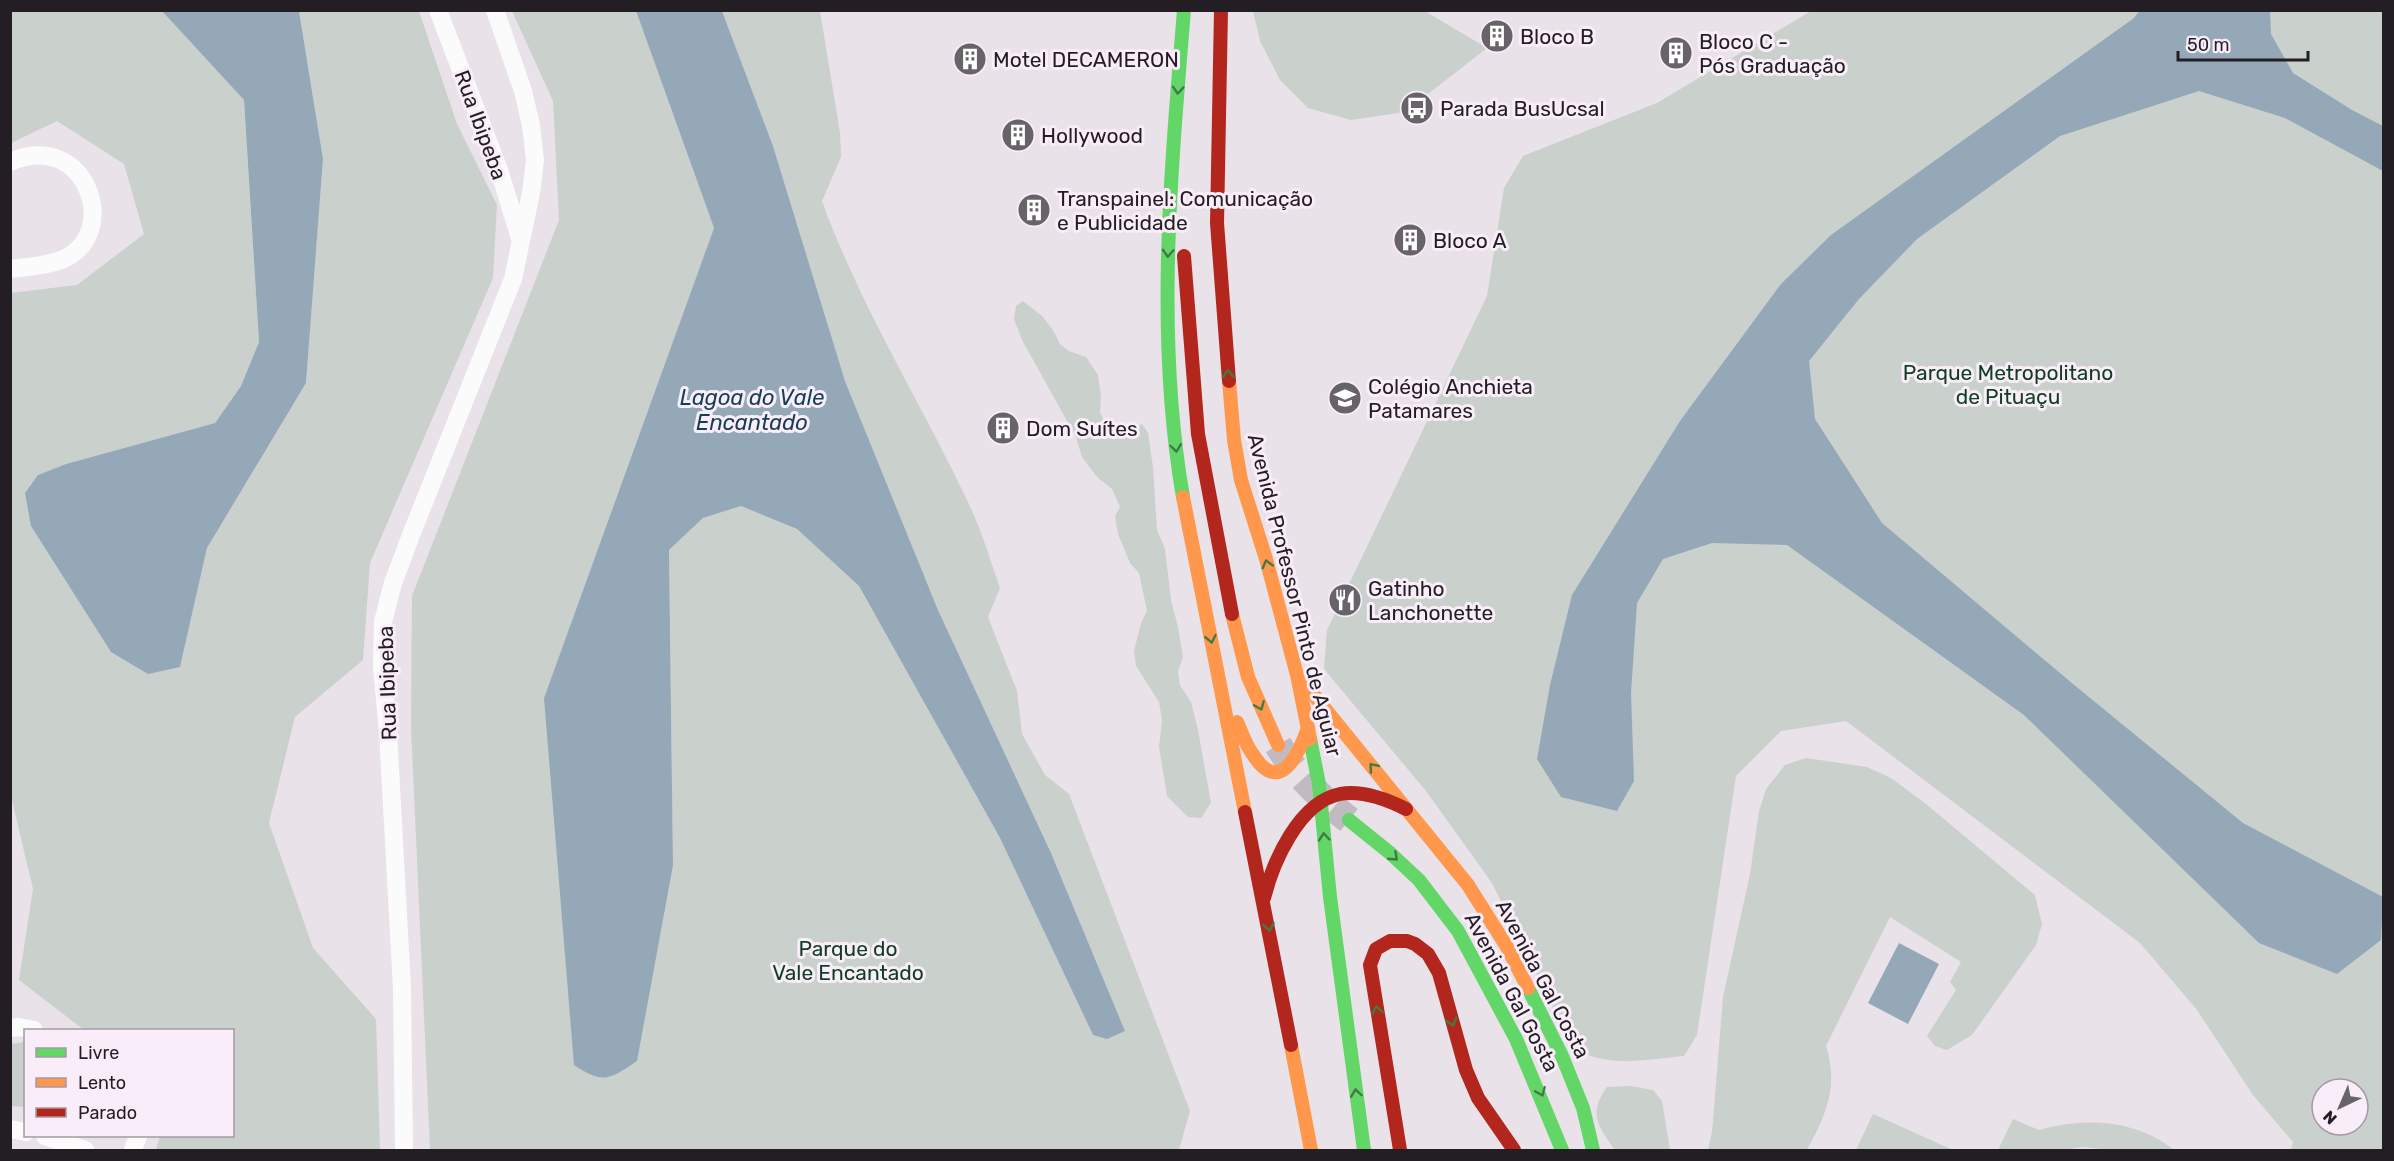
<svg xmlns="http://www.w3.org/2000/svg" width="2394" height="1161" font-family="Rubik,sans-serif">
	<rect width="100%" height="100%" fill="#e9e2e9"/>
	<!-- green -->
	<g fill="#cad0cc" fill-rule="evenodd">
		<polygon points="11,11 162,11 244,100 259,342 241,386 215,423 66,464 38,475 180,667 207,548 306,383 323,159 299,11 419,11 457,124 497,205 493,278 370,563 363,660 295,717 269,823 313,948 376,1019 380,1150 156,1150 160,1136 232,1136 232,1030 84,1030 19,980 33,889 10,792 10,293 77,285 144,234 124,164 57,121 11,143"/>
		<path d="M 512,11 L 636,11 L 714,228 L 544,698 L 673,865 L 669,550 L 703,518 L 741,506 L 797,529 L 859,586 L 1000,838 L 1093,1035 L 1125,1031 L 1051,853 L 938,610 L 845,381 L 773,146 L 722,11 L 820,11 L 840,133 L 841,157 L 822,201 C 860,306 920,401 968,502 C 981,529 990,559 1000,588 L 988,617 L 1017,691 L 1022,734 L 1045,775 L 1069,794 L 1190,1111 L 1179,1150 L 430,1150 L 411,726 L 412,596 L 559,220 L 553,101 Z"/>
		<polygon points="1253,11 1430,11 1428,13 1487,48 1405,112 1351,120 1308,108 1280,80 1260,41"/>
		<path d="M 1811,11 L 2383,11 L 2383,1150 L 2291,1150 L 2293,1142 L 2253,1095 L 2197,1010 L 2140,943 L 1846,721 L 1781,731 L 1736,776 L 1697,1035 L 1684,1056 C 1642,1060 1612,1068 1573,1049 L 1492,883 L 1426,791 L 1324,669 L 1327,630 L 1487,296 L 1504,188 L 1523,156 L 1657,103 ZM 2322,1089 L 2358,1089 L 2358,1125 L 2322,1125 Z"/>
		<polygon points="1023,301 1042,316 1053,330 1060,344 1069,351 1086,357 1098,375 1101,396 1100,412 1106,425 1128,430 1142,424 1148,433 1153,467 1157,530 1165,549 1171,600 1178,627 1183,657 1178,671 1180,685 1191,702 1198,730 1211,803 1201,818 1188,817 1167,796 1159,747 1162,720 1159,702 1136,666 1134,651 1141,623 1147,611 1139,573 1130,563 1118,534 1115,516 1120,507 1112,489 1097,477 1082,457 1076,437 1022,340 1014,319 1016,306"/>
		<path d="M 1806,758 L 1867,767 L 1891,778 L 1926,804 L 2035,895 L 2042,924 L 2036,945 L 1972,1035 L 1947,1050 L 1935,1046 L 1927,1036 L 1956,990 L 1950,982 L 1961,962 L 1890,917 L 1826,1046 C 1839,1087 1826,1114 1807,1150 L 1708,1150 L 1712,1132 L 1723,997 L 1750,874 L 1759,811 L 1766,789 L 1785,765 Z"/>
		<polygon points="24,1042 26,1043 25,1107 10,1106 11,1044"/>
		<path d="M 1630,1086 L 1653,1090 L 1662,1101 L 1670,1150 L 1615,1150 C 1598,1126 1588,1113 1607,1087 Z"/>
		<polygon points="1873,1114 1953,1150 1856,1150"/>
		<path d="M 2013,1119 L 2039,1130 C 2084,1117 2136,1119 2174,1150 L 2110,1150 L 2083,1147 L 2063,1150 L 1998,1150 Z"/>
	</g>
	<!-- water -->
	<g fill="#94a8b7">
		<polygon points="2140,10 2270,11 2271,34 2293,73 2352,110 2383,126 2383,171 2285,118 2199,91 2060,136 1917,239 1859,299 1809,361 1815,419 1882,523 2073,684 2243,823 2383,897 2381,940 2337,974 2259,943 2024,715 1787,545 1712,543 1663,559 1637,603 1631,693 1634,781 1617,811 1561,797 1537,759 1550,685 1572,595 1680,421 1781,284 1831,235 2134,18"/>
		<polygon points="162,11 299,11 323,159 306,383 207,548 180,667 148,674 111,652 31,526 25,493 38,475 66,464 215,423 241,386 259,342 244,100"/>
		<path d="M 636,11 L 722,11 L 773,146 L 845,381 L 938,610 L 1051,853 L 1125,1031 L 1107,1039 L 1093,1035 L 1000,838 L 859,586 L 797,529 L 741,506 L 703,518 L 669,550 L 673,865 L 637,1061 C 609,1080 603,1084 574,1065 L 544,698 L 714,228 Z"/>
		<polygon points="1899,943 1939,964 1908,1024 1868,1003"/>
	</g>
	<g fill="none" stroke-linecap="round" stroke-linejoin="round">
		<!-- primary-tunnel -->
		<path stroke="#c1bbc1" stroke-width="28" stroke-dasharray="28 14" stroke-linecap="butt" d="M 1278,745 C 1296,775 1321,798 1349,820"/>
		<!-- street -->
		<g stroke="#fcfbfc" stroke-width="18">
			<polyline points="438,10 499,170 520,238"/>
			<path d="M 10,162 C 87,128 123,236 61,260 C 45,266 27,267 10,269"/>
			<polyline points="10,1028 19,1027 34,1030"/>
			<polyline points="10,1129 26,1132"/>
			<polyline points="45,1136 85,1150"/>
			<polyline points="133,1150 138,1136"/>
			<polyline points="404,1150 402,988 388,732 382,667 383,622 393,583 411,535 513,279 531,193 535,160 531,125 523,91 495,10"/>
		</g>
		<!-- fast -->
		<g stroke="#63d668" stroke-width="14">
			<path d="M 1183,497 C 1155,335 1171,172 1184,10"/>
			<polyline points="1310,739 1319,784 1330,897 1364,1150"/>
			<polyline points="1349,820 1390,853 1419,880 1458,931 1516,1039 1562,1150"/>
			<polyline points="1528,988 1562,1056 1583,1108 1593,1150"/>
		</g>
		<!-- slow -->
		<g stroke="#ff974d" stroke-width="14">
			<polyline points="1229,381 1234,440 1241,480 1266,559 1297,675 1310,739"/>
			<polyline points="1183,497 1245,812"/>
			<polyline points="1232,614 1248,677 1278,745"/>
			<polyline points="1300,678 1468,885 1507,947 1528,988"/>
			<path d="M 1237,722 C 1242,733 1246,746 1254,756 C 1280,796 1299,753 1308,728"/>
			<polyline points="1291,1045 1311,1150"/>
		</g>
		<!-- jam -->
		<g stroke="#b3261e" stroke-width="14">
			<polyline points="1221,10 1217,223 1229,381"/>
			<polyline points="1184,256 1198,434 1232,614"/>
			<polyline points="1245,812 1291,1045"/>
			<path d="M 1264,898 C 1273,862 1299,802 1340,794 C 1362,790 1386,799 1406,809"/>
			<polyline points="1400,1150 1370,965 1376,949 1390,941 1407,941 1415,944 1428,954 1439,973 1466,1070 1478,1098 1514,1150"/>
		</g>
	</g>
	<!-- one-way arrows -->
	<defs><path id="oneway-chevron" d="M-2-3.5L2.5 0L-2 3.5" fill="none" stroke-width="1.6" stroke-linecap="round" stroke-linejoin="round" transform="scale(1.5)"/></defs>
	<g stroke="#427a46">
		<use href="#oneway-chevron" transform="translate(1178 90) rotate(94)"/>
		<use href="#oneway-chevron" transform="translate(1168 253) rotate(93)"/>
		<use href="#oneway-chevron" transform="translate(1228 374) rotate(-94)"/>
		<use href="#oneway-chevron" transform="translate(1176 448) rotate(82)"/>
		<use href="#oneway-chevron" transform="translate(1267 564) rotate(-105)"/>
		<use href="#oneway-chevron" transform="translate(1211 639) rotate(79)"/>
		<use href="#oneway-chevron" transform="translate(1260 706) rotate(67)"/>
		<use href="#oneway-chevron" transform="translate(1373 767) rotate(-130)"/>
		<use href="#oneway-chevron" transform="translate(1324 837) rotate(-95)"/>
		<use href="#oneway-chevron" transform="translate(1394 857) rotate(43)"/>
		<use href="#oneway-chevron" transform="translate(1269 927) rotate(79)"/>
		<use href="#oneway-chevron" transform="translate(1377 1010) rotate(-99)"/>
		<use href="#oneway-chevron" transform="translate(1452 1022) rotate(74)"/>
		<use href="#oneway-chevron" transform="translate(1541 1092) rotate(67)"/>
		<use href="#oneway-chevron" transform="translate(1356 1093) rotate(-98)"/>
	</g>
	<!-- icons -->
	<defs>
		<symbol id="building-disc" viewBox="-11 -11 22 22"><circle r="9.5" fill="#686368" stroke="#f9edf9"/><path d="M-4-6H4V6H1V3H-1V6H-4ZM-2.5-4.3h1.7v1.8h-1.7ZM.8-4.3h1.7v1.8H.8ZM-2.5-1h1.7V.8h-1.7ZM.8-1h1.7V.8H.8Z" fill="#fff"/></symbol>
		<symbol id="bus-disc" viewBox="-11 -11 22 22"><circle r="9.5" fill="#686368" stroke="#f9edf9"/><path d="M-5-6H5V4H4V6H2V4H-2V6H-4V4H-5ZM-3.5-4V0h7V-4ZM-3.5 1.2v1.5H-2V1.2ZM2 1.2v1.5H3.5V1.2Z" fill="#fff"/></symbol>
		<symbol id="school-disc" viewBox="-11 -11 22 22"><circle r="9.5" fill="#686368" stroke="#f9edf9"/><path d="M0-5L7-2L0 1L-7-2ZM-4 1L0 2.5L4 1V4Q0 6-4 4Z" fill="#fff"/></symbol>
		<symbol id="restaurant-disc" viewBox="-11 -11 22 22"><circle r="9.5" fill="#686368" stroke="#f9edf9"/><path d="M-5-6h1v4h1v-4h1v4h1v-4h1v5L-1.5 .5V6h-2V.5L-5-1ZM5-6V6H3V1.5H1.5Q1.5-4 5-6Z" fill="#fff"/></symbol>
	</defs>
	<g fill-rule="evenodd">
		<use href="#building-disc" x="1478" y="17" width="38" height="38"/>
		<use href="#building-disc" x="1657" y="34" width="38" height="38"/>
		<use href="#building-disc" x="951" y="40" width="38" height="38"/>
		<use href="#bus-disc" x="1398" y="89" width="38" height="38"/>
		<use href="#building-disc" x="999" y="116" width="38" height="38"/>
		<use href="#building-disc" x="1015" y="191" width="38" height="38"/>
		<use href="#building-disc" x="1391" y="221" width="38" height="38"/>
		<use href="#school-disc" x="1326" y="379" width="38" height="38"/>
		<use href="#building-disc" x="984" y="409" width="38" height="38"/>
		<use href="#restaurant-disc" x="1326" y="581" width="38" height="38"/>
	</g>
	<g text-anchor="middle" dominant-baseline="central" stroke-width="6" stroke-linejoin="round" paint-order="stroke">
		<!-- poi labels -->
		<g font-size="21" fill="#221e23" stroke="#f9edf9" text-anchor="start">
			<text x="1520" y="36">Bloco B</text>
			<text x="1699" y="41">Bloco C -<tspan x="1699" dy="24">Pós Graduação</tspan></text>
			<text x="993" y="59">Motel DECAMERON</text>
			<text x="1440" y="108">Parada BusUcsal</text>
			<text x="1041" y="135">Hollywood</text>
			<text x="1057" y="198">Transpainel: Comunicação<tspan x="1057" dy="24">e Publicidade</tspan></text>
			<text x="1433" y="240">Bloco A</text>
			<text x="1368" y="386">Colégio Anchieta<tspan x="1368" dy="24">Patamares</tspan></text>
			<text x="1026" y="428">Dom Suítes</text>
			<text x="1368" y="588">Gatinho<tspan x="1368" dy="24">Lanchonette</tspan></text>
		</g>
		<!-- street labels -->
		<g font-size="21" fill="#221e23" stroke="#f9edf9">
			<text transform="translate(481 125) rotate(70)">Rua Ibipeba</text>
			<text transform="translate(1295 595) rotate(76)">Avenida Professor Pinto de Aguiar</text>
			<text transform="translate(387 683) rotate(-92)">Rua Ibipeba</text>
			<text transform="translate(1543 979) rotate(62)">Avenida Gal Costa</text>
			<text transform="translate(1512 992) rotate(62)">Avenida Gal Gosta</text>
		</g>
		<!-- park labels -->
		<g font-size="21" fill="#0d3f1f" stroke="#f9edf9">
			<text x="2008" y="372">Parque Metropolitano<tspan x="2008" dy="24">de Pituaçu</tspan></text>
			<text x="848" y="948">Parque do<tspan x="848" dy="24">Vale Encantado</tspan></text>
		</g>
		<!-- water labels -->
		<g font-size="22" font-style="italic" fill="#133f55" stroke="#f9edf9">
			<text x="752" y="397">Lagoa do Vale<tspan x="752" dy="25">Encantado</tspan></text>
		</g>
	</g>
	<!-- border -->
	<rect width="2394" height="1161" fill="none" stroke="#221e23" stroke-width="24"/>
	<!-- legend -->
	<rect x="24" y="1029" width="210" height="108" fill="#f9edf9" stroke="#a39aa3" stroke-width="1.5"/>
	<rect x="36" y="1048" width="30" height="9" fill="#63d668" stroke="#a39aa3" stroke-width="1.5"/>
	<text x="78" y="1059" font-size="18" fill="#221e23">Livre</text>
	<rect x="36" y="1078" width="30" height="9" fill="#ff974d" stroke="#a39aa3" stroke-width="1.5"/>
	<text x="78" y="1089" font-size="18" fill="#221e23">Lento</text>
	<rect x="36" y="1108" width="30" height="9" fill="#b3261e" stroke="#a39aa3" stroke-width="1.5"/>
	<text x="78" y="1119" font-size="18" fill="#221e23">Parado</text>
	<!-- north arrow -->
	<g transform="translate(2340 1107) rotate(224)"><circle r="28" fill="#f9edf9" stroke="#a39aa3" stroke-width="1.5"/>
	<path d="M0-4.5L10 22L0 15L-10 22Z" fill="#686368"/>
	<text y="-9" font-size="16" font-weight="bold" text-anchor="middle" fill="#221e23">N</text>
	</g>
	<!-- scale -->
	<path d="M2178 51v9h130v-9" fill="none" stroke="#221e23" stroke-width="3"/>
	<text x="2187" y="51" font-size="18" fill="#221e23" stroke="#f9edf9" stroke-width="4.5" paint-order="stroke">50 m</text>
</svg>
